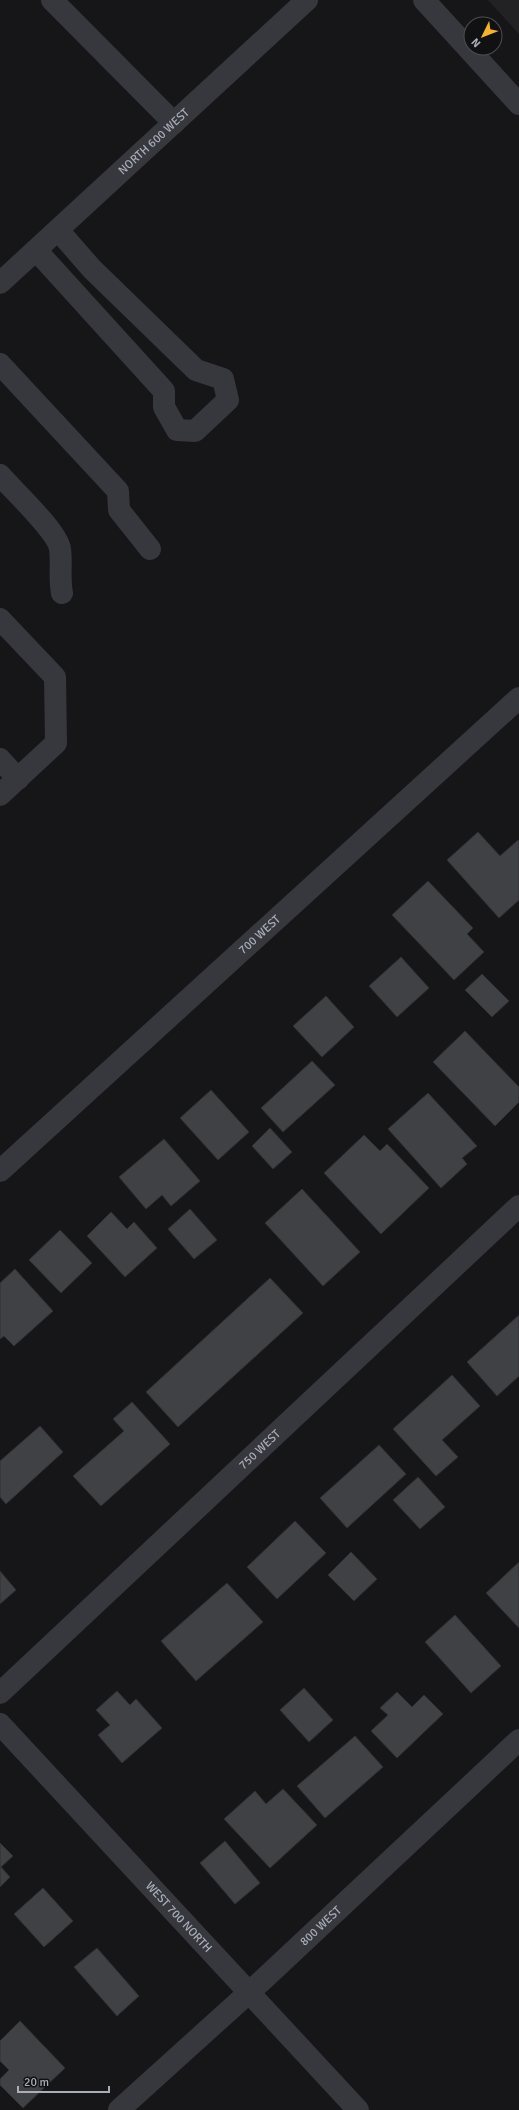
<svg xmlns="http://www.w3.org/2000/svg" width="519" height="2110" font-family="Signika,sans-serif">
	<rect width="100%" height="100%" fill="#161618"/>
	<!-- built -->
	<polygon fill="#222225" points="488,0 519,0 519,34"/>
	<!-- building -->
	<g fill="#404145" stroke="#303034">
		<polygon points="478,832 500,856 518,840 519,841 519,900 499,918 447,860"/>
		<polygon points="428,881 473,928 467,934 484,952 454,980 392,915"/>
		<polygon points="401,957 429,988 397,1017 369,986"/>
		<polygon points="482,974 509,1001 492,1017 465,990"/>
		<polygon points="326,996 354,1027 322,1057 293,1026"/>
		<polygon points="465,1031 519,1087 519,1102 495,1126 433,1062"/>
		<polygon points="312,1061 335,1085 283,1132 261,1108"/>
		<polygon points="211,1090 249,1132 218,1160 180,1118"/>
		<polygon points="428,1093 477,1146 462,1158 467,1164 441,1188 388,1129"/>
		<polygon points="270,1128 292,1152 273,1169 252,1146"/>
		<polygon points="364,1135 380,1151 387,1144 429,1188 381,1234 324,1173"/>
		<polygon points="164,1139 200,1181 171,1206 162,1195 146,1209 119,1177"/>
		<polygon points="302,1189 360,1252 323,1286 265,1223"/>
		<polygon points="190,1209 217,1240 194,1259 168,1229"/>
		<polygon points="111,1212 127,1229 134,1222 157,1248 125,1277 87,1236"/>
		<polygon points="60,1230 92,1263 61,1293 29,1260"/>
		<polygon points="15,1269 53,1311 14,1346 4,1336 0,1339 0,1283"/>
		<polygon points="270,1278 303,1313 178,1427 146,1392"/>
		<polygon points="519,1315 519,1376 497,1396 467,1362"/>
		<polygon points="452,1375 480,1406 442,1440 458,1457 436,1476 393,1429"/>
		<polygon points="132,1402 170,1444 101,1506 73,1476 124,1431 113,1419"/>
		<polygon points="40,1426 63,1452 6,1504 0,1497 0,1461"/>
		<polygon points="379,1445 406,1474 347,1528 320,1498"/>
		<polygon points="418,1477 445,1507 420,1529 393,1500"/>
		<polygon points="295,1521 326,1553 277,1599 247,1567"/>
		<polygon points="351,1552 377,1579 354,1601 328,1575"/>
		<polygon points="519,1562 519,1628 486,1593"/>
		<polygon points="0,1571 16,1590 0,1604"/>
		<polygon points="227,1583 263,1622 196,1681 161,1641"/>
		<polygon points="455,1615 501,1666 471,1693 425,1642"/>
		<polygon points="304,1688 333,1720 309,1742 280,1710"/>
		<polygon points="117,1691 130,1705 136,1699 162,1728 122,1763 98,1735 110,1725 96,1710"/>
		<polygon points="397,1692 412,1707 424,1695 443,1714 397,1758 371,1731 388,1715 380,1708"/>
		<polygon points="355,1736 383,1767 325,1818 297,1786"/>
		<polygon points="283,1789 317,1825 270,1868 224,1819 255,1791 266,1804"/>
		<polygon points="225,1841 260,1883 235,1904 200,1863"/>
		<polygon points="0,1843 13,1856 1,1867 10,1877 0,1887"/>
		<polygon points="43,1888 73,1921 44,1947 14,1914"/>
		<polygon points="97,1948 139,1996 117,2016 74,1967"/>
		<polygon points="20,2021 65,2068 23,2108 0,2085 0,2079 9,2070 0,2061 0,2041"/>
	</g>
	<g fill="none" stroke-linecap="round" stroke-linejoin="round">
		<!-- minor -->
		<g stroke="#37383d" stroke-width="22">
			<polyline points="52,0 174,123"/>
			<polyline points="424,0 519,104"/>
			<polyline points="36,250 164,391 164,407 177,430 195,431 228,400 223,379 196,370 92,269 58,230"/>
			<path id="s1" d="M 0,283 L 307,0"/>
			<polyline points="0,364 118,491 119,510 150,549"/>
			<path d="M 0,475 C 13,490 58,532 60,549 C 62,564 59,578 62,593"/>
			<polyline points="0,619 55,677 56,743 0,795"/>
			<polyline points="0,759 18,779"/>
			<path id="s2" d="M 0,1171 L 519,698"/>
			<path id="s3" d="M 0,1693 L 519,1206"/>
			<path id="s4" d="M 0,1724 L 358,2110"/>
			<path id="s5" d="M 119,2110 L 266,1977 L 519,1740"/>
		</g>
	</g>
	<g text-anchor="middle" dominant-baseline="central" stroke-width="4" stroke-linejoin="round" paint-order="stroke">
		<!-- street labels -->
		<g font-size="12" fill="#a8adb8" stroke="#111113">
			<text stroke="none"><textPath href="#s1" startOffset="209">NORTH 600 WEST</textPath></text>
			<text stroke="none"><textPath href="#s2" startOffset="351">700 WEST</textPath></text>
			<text stroke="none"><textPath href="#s3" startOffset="356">750 WEST</textPath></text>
			<text stroke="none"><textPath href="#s4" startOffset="263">WEST 700 NORTH</textPath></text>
			<text stroke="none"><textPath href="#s5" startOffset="273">800 WEST</textPath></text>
		</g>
	</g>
	<!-- north arrow -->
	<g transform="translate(483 36) rotate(227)"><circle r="19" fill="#111113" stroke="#4d4f55"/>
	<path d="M0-3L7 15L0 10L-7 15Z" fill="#f2b134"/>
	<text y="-6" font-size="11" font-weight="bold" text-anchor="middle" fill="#a8adb8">N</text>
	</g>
	<!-- scale -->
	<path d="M18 2086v6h91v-6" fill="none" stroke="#a8adb8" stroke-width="2"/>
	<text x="24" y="2086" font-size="12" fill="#a8adb8" stroke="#111113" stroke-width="3" paint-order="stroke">20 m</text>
</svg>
